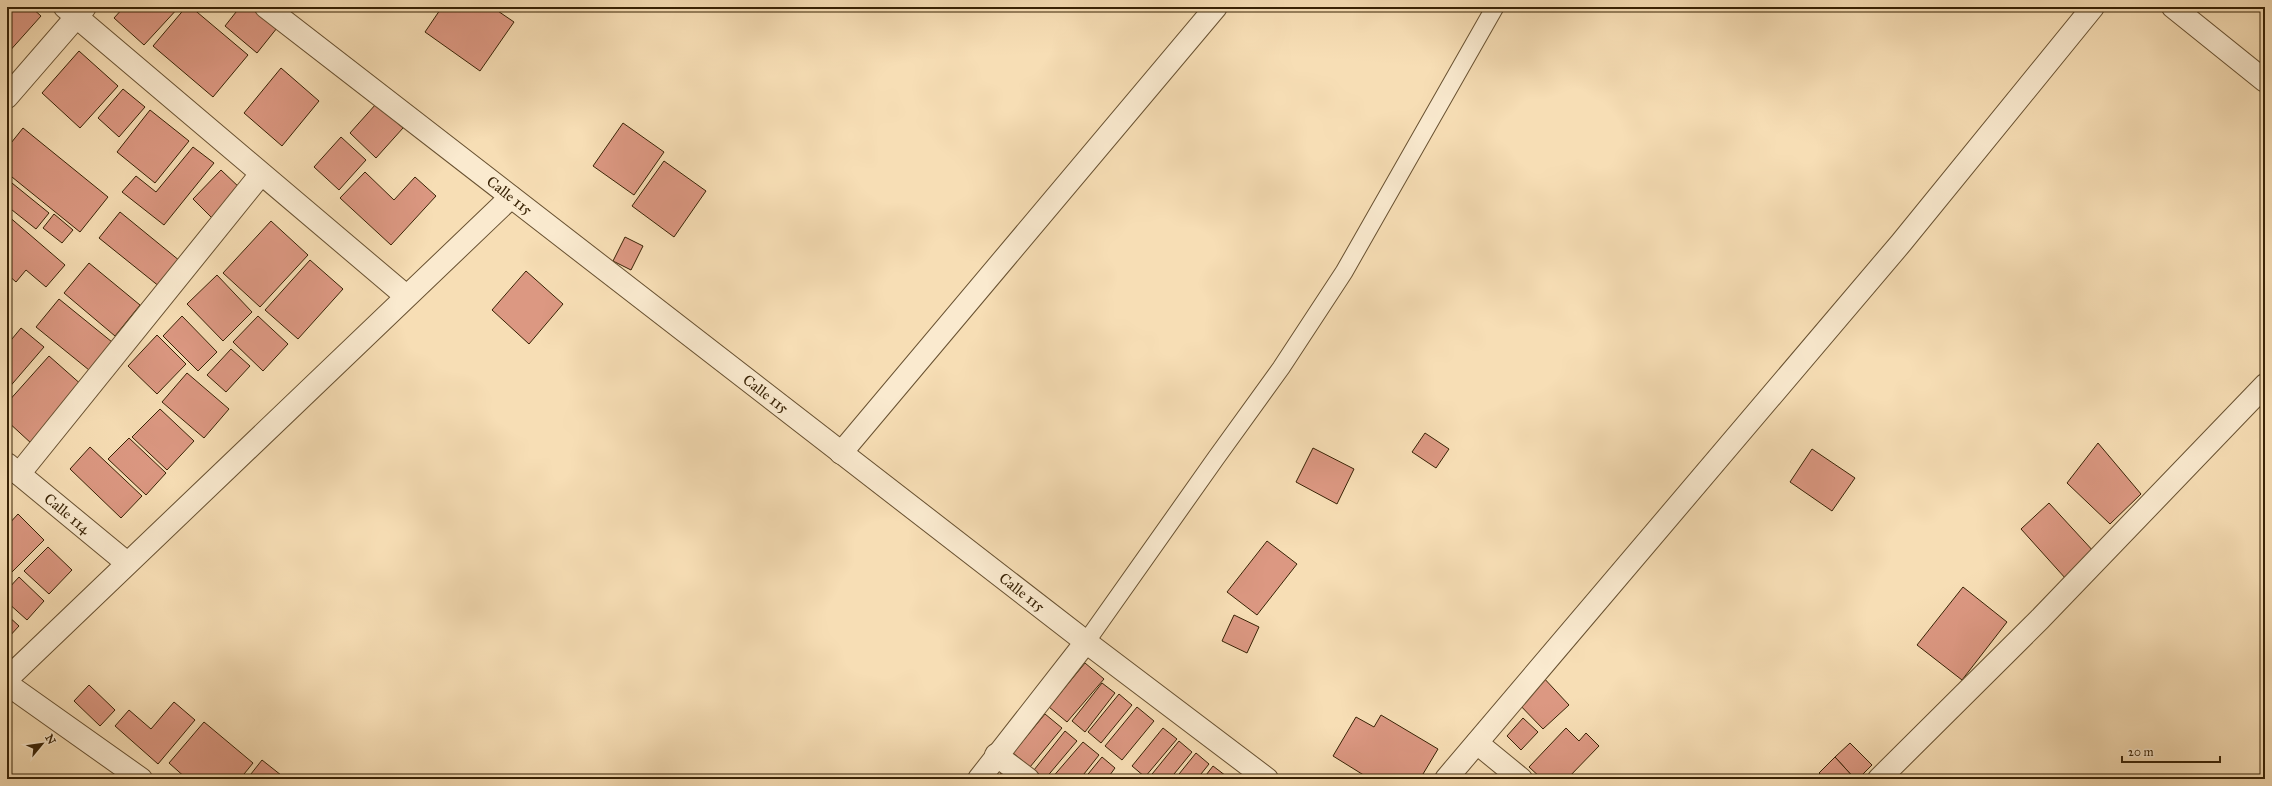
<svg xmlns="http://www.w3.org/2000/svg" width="2272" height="786" font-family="'IM FELL Great Primer',serif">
	<rect width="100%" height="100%" fill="#f7deb5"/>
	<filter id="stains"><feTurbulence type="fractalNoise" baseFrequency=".005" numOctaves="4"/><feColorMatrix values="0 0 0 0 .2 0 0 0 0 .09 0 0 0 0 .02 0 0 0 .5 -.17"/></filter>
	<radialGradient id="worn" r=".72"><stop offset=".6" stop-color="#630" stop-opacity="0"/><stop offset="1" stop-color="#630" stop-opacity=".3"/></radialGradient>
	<!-- building -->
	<g fill="#dc9882" stroke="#382205">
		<polygon points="7,7 31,7 41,16 7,54"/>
		<polygon points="124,7 179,7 144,45 114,18"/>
		<polygon points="186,7 191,7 248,55 213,97 153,46"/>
		<polygon points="240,7 249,7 277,28 257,53 225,26"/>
		<polygon points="442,7 492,7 514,22 480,71 425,32"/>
		<polygon points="79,51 118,86 80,128 42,93"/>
		<polygon points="281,68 319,101 282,146 244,113"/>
		<polygon points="123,89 145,107 119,137 98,118"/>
		<polygon points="376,104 403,128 376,158 350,133"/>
		<polygon points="150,110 189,141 155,183 117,152"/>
		<polygon points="623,123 664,152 634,195 593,166"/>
		<polygon points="23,128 108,197 80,232 7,173 7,148"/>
		<polygon points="341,137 366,160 339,190 314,167"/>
		<polygon points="193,147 214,163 164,225 122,192 136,176 156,192"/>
		<polygon points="664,161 706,191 674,237 632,206"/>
		<polygon points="221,170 241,189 212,218 193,199"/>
		<polygon points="365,172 394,200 415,177 436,196 391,245 340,198"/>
		<polygon points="7,179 49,213 36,229 7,206"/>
		<polygon points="120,212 180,261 160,287 99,238"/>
		<polygon points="54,214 73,230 62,243 43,228"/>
		<polygon points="7,215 65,265 46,287 26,270 16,282 7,274"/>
		<polygon points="271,221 308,255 260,307 223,273"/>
		<polygon points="625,237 643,246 631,270 613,261"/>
		<polygon points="310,260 343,289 298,339 265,310"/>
		<polygon points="89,263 140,305 115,336 64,293"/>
		<polygon points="526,271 563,304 529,344 492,310"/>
		<polygon points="217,275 252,312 223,341 187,304"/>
		<polygon points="59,299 112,342 89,370 36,327"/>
		<polygon points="182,316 217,352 198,371 163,336"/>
		<polygon points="258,316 288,344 263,371 233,342"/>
		<polygon points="21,328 44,347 7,390 7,345"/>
		<polygon points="157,335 186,364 157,394 128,366"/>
		<polygon points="231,349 250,366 226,392 207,375"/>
		<polygon points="49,356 83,386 32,444 7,421 7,403"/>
		<polygon points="187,373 229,409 204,438 162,402"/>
		<polygon points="160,409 194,441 167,470 132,437"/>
		<polygon points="1425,433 1449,449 1436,468 1412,452"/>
		<polygon points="129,438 166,473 146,495 108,459"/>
		<polygon points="2098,443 2141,494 2110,524 2067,483"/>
		<polygon points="90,447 142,496 121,518 70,469"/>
		<polygon points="1313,448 1354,469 1337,504 1296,482"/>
		<polygon points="1812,449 1855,478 1832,511 1790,482"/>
		<polygon points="2049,503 2095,553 2066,579 2021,529"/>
		<polygon points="18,514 44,540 7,577 7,526"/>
		<polygon points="1267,541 1297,564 1257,615 1227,592"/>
		<polygon points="48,547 72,570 49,594 24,571"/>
		<polygon points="19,577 44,601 27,620 7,602 7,590"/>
		<polygon points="1963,587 2007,622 1962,680 1917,645"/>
		<polygon points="7,615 19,626 7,639"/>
		<polygon points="1234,615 1259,627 1247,653 1222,641"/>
		<polygon points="1085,663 1104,679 1067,722 1049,707"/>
		<polygon points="1541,675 1569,705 1543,729 1515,700"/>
		<polygon points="1102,683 1115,693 1085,732 1072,721"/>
		<polygon points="89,685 115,710 100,726 74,701"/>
		<polygon points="1119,694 1132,705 1101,743 1088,732"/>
		<polygon points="174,702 195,720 158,764 115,726 129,710 151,729"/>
		<polygon points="1137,707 1154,721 1122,760 1105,746"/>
		<polygon points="1045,714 1062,728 1030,767 1013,753"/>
		<polygon points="1381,715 1438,749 1420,779 1370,779 1333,756 1356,717 1374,727"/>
		<polygon points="1523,718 1538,732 1521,750 1507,736"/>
		<polygon points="204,722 253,763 240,779 187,779 169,763"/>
		<polygon points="1163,728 1177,739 1145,777 1132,766"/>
		<polygon points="1566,728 1579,741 1586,733 1599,746 1567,779 1542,779 1529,767"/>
		<polygon points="1065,731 1077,741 1045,779 1034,770"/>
		<polygon points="1179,741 1192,752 1170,779 1148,779"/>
		<polygon points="1083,742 1099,755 1080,779 1051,779"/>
		<polygon points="1850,743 1872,765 1858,779 1855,779 1835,757"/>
		<polygon points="1196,753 1209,764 1197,779 1175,779"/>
		<polygon points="1102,757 1115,768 1107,779 1084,779"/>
		<polygon points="1835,757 1855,779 1826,779 1819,773"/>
		<polygon points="262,760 286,779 247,779"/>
		<polygon points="1213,766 1230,779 1203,779"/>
		<polygon points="1004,770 1015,779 996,779"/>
	</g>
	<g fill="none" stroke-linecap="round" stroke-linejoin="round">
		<defs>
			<polyline id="service" points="1086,642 1216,458 1281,368 1344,272 1495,7"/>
			<polyline id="pedestrian" points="996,755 1028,779"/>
			<g id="minor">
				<polyline points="65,7 406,296"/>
				<path id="s1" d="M 266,7 L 1086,642 L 1267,779"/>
				<polyline points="2173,7 2265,81"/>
				<polyline points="7,97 85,7"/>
				<polyline points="841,453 1216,7"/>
				<path id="s2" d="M 7,464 L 127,563"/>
				<polyline points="19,474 261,174"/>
				<polyline points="7,679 511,197"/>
				<polyline points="7,684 141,779"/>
				<polyline points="1477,743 1521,779"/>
				<polyline points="979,779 1086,642"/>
				<polyline points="1446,779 1901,243 2093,7"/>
				<polyline points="1879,779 2040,619 2265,385"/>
			</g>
		</defs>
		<!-- service casing -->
		<use href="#service" stroke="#685131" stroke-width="19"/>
		<!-- pedestrian casing -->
		<use href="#pedestrian" stroke="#685131" stroke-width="24"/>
		<!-- minor casing -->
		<use href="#minor" stroke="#685131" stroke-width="24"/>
		<!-- service -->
		<use href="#service" stroke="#faeacf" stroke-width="17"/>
		<!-- pedestrian -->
		<use href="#pedestrian" stroke="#faeacf" stroke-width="22"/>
		<!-- minor -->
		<use href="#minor" stroke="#faeacf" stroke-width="22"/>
	</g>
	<g text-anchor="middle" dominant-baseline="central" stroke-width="4" stroke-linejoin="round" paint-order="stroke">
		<!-- street labels -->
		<g font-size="15" fill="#382205" stroke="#faeacf">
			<text stroke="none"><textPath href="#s1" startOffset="308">Calle 115</textPath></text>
			<text stroke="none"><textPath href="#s1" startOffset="632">Calle 115</textPath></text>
			<text stroke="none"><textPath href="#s2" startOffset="78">Calle 114</textPath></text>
			<text stroke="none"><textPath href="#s1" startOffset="956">Calle 115</textPath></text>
		</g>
	</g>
	<!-- margin -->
	<rect width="2272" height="786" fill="none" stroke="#f7deb5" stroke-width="24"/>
	<rect x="8" y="8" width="2256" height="770" fill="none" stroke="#382205" stroke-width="2"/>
	<rect x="12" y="12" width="2248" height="762" fill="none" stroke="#382205"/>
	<!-- north arrow -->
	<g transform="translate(42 744) rotate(61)" stroke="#faeacf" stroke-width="3" paint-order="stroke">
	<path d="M0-3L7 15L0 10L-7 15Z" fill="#382205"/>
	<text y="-6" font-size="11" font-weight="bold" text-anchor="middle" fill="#382205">N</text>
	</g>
	<!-- scale -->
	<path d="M2122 756v6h98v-6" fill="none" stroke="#382205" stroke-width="2"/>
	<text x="2128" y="756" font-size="12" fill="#382205" stroke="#faeacf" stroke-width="3" paint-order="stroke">20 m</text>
	<rect width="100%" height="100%" filter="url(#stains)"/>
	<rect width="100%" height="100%" fill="url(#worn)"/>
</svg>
